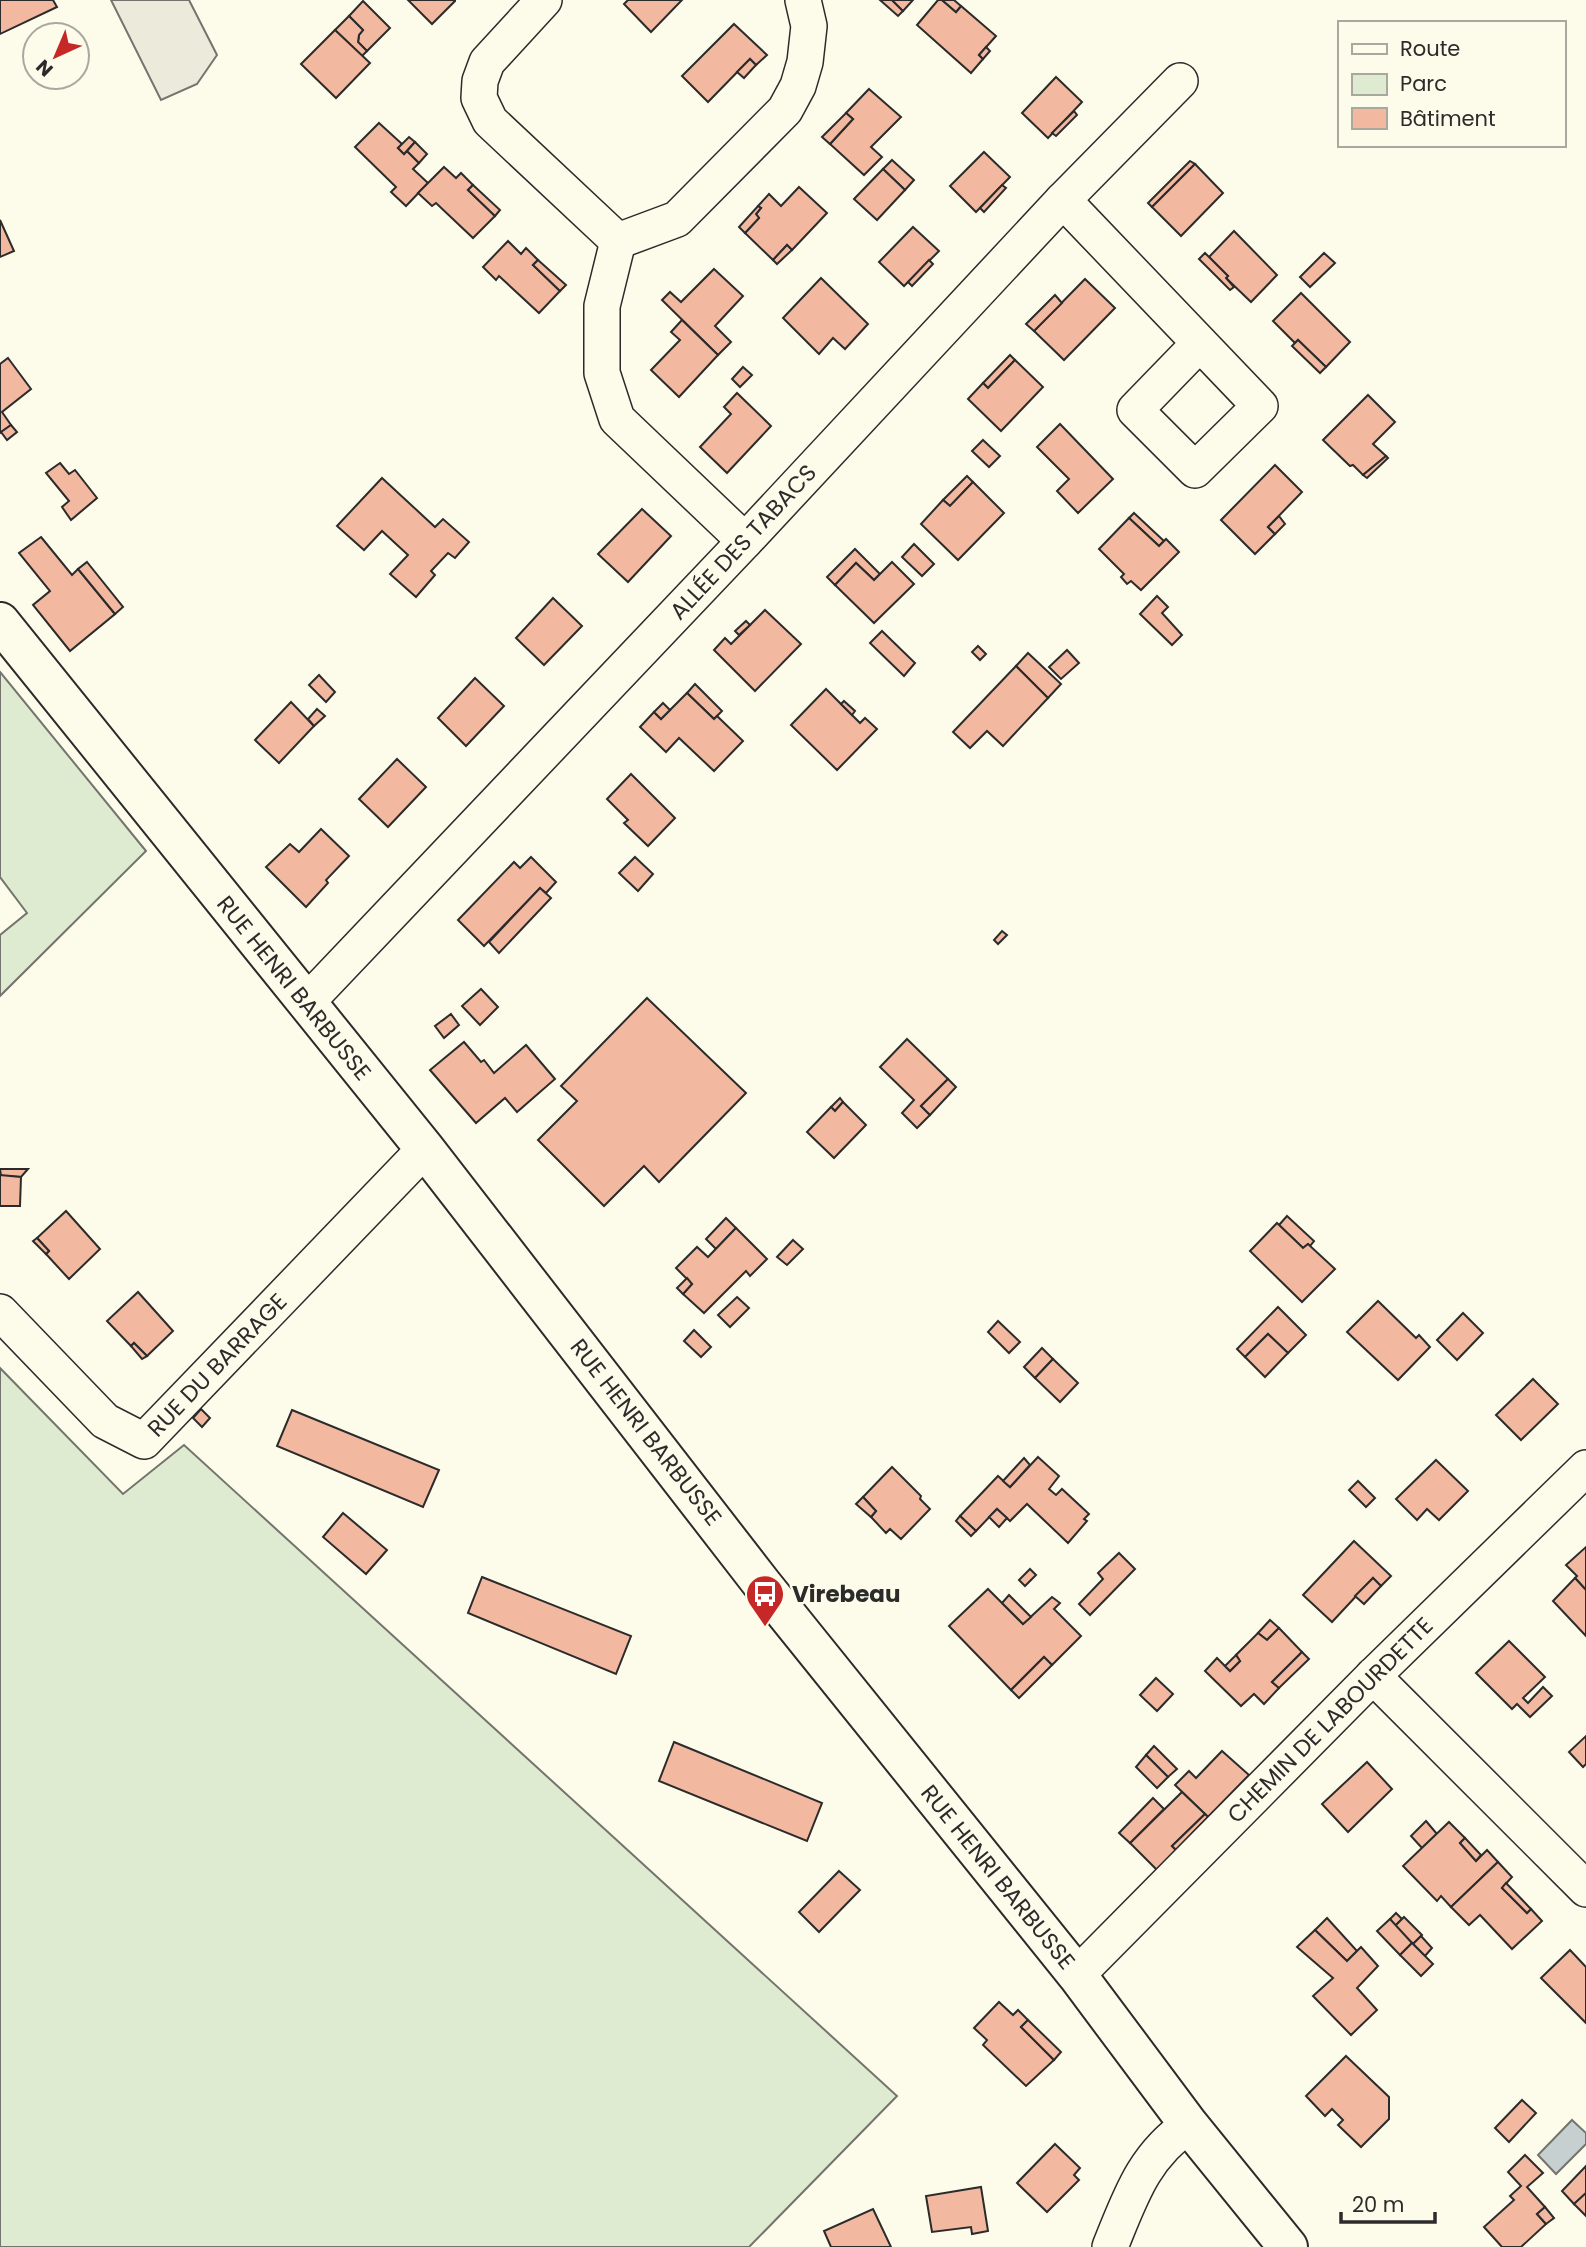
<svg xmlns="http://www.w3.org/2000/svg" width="1586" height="2247" font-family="Poppins,sans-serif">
	<rect width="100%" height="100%" fill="#fdfbea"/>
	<!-- green -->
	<g fill="#deebd1" stroke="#74746e" stroke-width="2">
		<polygon points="0,672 146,851 0,996 0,935 27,913 0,877"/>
		<polygon points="0,1368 123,1494 184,1445 897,2096 749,2247 0,2247"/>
	</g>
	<!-- parking -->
	<polygon fill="#eceadb" stroke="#74746e" stroke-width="2" points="111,0 189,0 217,55 197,84 161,100"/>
	<!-- water -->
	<polygon fill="#c7d0d0" stroke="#74746e" stroke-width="2" points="1572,2120 1586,2133 1586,2144 1556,2174 1538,2155"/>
	<!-- building -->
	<g fill="#f2b8a0" stroke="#2b2b2b" stroke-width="2">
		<polygon points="0,0 53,0 57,7 0,34"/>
		<polygon points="408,0 455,0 455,1 432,24"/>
		<polygon points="628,0 682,0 651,32 624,4"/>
		<polygon points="880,0 892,0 903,11 898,16"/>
		<polygon points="892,0 913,0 903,11"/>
		<polygon points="938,0 942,0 956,12 961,6 996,36 979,55 983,59 971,73 917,25"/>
		<polygon points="942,0 954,0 961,6 956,12"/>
		<polygon points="363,1 390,28 367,51 358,42 359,35 363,30 349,16"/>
		<polygon points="349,16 363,30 359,35 358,42 367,51 362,56 335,30"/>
		<polygon points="734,24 767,55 756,65 750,59 708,102 682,76"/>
		<polygon points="335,30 370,63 336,98 301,64"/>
		<polygon points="986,47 990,51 983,59 979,55"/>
		<polygon points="750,59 756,65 744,78 737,72"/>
		<polygon points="1056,77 1082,102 1048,138 1022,113"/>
		<polygon points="869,89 901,117 871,147 882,157 864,175 830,144 853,119 846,113"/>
		<polygon points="1074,111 1077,115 1056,136 1052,133"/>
		<polygon points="846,113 853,119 830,144 822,137"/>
		<polygon points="379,123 402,144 398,148 404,154 407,151 419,163 413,169 428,183 406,206 391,192 396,187 355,147"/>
		<polygon points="409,137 415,142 404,154 398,148"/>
		<polygon points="415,142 427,154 419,163 407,151"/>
		<polygon points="984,152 1010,177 976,212 950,186"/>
		<polygon points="892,160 914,180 905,190 883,169"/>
		<polygon points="1190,161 1195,164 1152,207 1148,203"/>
		<polygon points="1195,164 1223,193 1181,236 1152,207"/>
		<polygon points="444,167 456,178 461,173 473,185 468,190 495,216 473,238 436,203 432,206 418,193"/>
		<polygon points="883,169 905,190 877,220 854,199"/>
		<polygon points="473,185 500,210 495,216 468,190"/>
		<polygon points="1002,185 1006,188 984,212 980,208"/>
		<polygon points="799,187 827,213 792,250 787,245 773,260 745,233 759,218 756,214 761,208 758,206 769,194 781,206"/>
		<polygon points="758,206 761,208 756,214 759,218 745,233 739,227"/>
		<polygon points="0,220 14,251 0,257"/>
		<polygon points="913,227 939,251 904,286 879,262"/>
		<polygon points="1234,231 1277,275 1251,302 1226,278 1228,276 1209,257"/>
		<polygon points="508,241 521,254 526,248 538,260 533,265 560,291 539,313 499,276 496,280 483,267"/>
		<polygon points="787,245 792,250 777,264 773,260"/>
		<polygon points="1205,253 1228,276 1226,278 1234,287 1230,290 1199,259"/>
		<polygon points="1324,253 1335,263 1310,287 1300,277"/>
		<polygon points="538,260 566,285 560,291 533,265"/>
		<polygon points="929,260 933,264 912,286 908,282"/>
		<polygon points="714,269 743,296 715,326 731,342 718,355 662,300 670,292 681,302"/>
		<polygon points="821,278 868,324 845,349 833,338 819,354 783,318"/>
		<polygon points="1085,279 1115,308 1064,360 1034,331"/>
		<polygon points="1301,293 1350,342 1326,367 1298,340 1295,343 1273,321"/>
		<polygon points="1055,295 1062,303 1034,331 1026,324"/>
		<polygon points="682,320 718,355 679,397 651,370 680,340 671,332"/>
		<polygon points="1298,340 1326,367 1320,373 1292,346"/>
		<polygon points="1010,355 1015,360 988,388 983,383"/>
		<polygon points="8,358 31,389 2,412 11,425 0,433 0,364"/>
		<polygon points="1015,360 1043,387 1001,431 968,399 983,383 988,388"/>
		<polygon points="743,367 752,375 740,387 732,379"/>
		<polygon points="737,393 771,426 727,473 700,447 731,414 724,407"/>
		<polygon points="1368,395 1395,422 1373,444 1386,456 1363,475 1353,465 1350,466 1323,440"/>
		<polygon points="1060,424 1113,479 1078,513 1057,491 1069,479 1037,447"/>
		<polygon points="11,425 17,432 7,440 1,432"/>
		<polygon points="983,440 1000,456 989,467 972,451"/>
		<polygon points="1386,456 1388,458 1367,478 1363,475"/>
		<polygon points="60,463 69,474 75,470 97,498 71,520 62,507 69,501 46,473"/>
		<polygon points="1275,465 1302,492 1268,527 1275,534 1255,554 1221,520"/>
		<polygon points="967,476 973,482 950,506 943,500"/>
		<polygon points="382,478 435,527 443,519 469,542 455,558 448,553 431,571 435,575 416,597 390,574 408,555 382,531 364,550 337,526"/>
		<polygon points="973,482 1004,513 958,560 921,524 943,500 950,506"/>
		<polygon points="642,509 671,536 628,582 598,554"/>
		<polygon points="1134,513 1164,541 1159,546 1129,518"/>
		<polygon points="1279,516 1285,524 1275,534 1268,527"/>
		<polygon points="1129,518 1159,546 1166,539 1179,552 1141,590 1131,581 1127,584 1121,577 1124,574 1099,549"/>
		<polygon points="41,537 72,575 78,569 115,614 70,651 33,605 50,591 19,553"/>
		<polygon points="914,544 934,564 922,576 902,557"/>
		<polygon points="855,549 880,574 874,580 856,563 835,585 827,577"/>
		<polygon points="87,562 123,607 115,614 78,569"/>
		<polygon points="892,562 914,584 874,623 835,585 856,563 874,580"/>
		<polygon points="1157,596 1168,607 1162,613 1182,635 1172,645 1140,614"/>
		<polygon points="553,598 582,626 544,665 516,638"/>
		<polygon points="765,610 801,644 755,691 714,650 725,638 731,644"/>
		<polygon points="746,621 750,625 739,635 735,631"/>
		<polygon points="882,631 915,663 904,676 870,643"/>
		<polygon points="978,646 986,654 980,660 972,652"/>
		<polygon points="1067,650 1079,663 1061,679 1049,667"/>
		<polygon points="1028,653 1061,684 1048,698 1016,666"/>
		<polygon points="1016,666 1048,698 1003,746 987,731 970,748 953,732"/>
		<polygon points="319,675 335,692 326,702 309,685"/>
		<polygon points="475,678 504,706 466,746 438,718"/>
		<polygon points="695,684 722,711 714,719 687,693"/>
		<polygon points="826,689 860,723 865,718 877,729 837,770 791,725"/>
		<polygon points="687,693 714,719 717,716 743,741 714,771 679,738 666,752 640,727 654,712 661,719"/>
		<polygon points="844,701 855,711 852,715 841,704"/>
		<polygon points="291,702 314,726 279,763 255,740"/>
		<polygon points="663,703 670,710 661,719 654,712"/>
		<polygon points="317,709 325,716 314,726 308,719"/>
		<polygon points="397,759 426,787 388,827 359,799"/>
		<polygon points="631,774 675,818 648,846 624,823 628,820 607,799"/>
		<polygon points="321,829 349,856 326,880 328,883 306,907 266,867 290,844 299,852"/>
		<polygon points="531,857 556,882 546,893 540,888 484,946 458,920 514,862 520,868"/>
		<polygon points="635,857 653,874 638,891 619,873"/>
		<polygon points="540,888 551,898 499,953 489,942"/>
		<polygon points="1002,931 1007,935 998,944 994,940"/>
		<polygon points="481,989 498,1007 480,1025 462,1006"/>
		<polygon points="647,998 746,1093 659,1182 644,1166 604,1206 538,1140 577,1101 561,1086"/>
		<polygon points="451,1014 459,1025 444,1038 435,1026"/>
		<polygon points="907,1039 948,1079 921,1106 930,1115 917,1128 902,1113 914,1100 880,1067"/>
		<polygon points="464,1042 481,1062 484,1060 494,1073 526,1045 555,1079 517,1112 505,1098 476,1123 430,1070"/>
		<polygon points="948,1079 956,1087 930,1115 921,1106"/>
		<polygon points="840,1098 843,1102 835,1111 831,1107"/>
		<polygon points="843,1102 866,1125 834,1158 807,1132 831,1107 835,1111"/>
		<polygon points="0,1169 28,1169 21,1177 1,1176"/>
		<polygon points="0,1175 21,1177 20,1206 0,1206"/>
		<polygon points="66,1211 100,1249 69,1279 46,1254 49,1251 37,1238"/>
		<polygon points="1287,1216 1314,1241 1310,1246 1308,1244 1303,1248 1279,1225"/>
		<polygon points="726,1218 736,1228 716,1249 706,1239"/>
		<polygon points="1277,1223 1303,1248 1308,1244 1335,1269 1302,1302 1250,1251"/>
		<polygon points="736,1228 767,1259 750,1276 746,1271 704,1313 683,1294 692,1284 676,1268 697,1247 708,1257"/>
		<polygon points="37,1238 49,1251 46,1254 33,1241"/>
		<polygon points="793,1240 803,1249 787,1265 777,1257"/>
		<polygon points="687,1278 692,1284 683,1294 677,1288"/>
		<polygon points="138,1292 173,1331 147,1356 134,1343 131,1346 107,1321"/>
		<polygon points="737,1297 749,1308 730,1327 718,1315"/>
		<polygon points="1378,1301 1416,1338 1419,1335 1430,1347 1398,1380 1347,1332"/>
		<polygon points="1278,1307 1306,1335 1288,1353 1268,1334 1245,1357 1237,1349"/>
		<polygon points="1463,1313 1483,1333 1457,1360 1437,1340"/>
		<polygon points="998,1321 1020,1342 1009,1353 988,1332"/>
		<polygon points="694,1330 711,1347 701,1357 684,1341"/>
		<polygon points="1268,1334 1288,1353 1265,1377 1245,1357"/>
		<polygon points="134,1343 147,1356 142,1359 131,1346"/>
		<polygon points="1042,1348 1053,1359 1035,1378 1024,1367"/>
		<polygon points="1053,1359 1078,1383 1060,1402 1035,1378"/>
		<polygon points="1533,1379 1558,1404 1521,1440 1496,1415"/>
		<polygon points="201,1409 210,1418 202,1427 193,1418"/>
		<polygon points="292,1410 439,1470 423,1507 277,1446"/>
		<polygon points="1038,1457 1059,1476 1049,1489 1056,1495 1062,1489 1089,1514 1084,1519 1087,1521 1068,1543 1027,1504 1010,1521 997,1509 976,1531 960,1516 998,1476 1010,1487"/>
		<polygon points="1024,1458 1030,1465 1010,1487 1003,1481"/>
		<polygon points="1436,1460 1468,1491 1439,1520 1427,1509 1417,1520 1396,1499"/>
		<polygon points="892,1467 921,1496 920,1499 930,1509 901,1539 890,1529 886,1533 871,1517 876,1511 863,1497"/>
		<polygon points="1358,1481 1375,1498 1366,1507 1349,1490"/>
		<polygon points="863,1497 876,1511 871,1517 856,1504"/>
		<polygon points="997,1509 1007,1518 999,1527 989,1517"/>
		<polygon points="343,1513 387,1550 366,1574 323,1537"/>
		<polygon points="960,1516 976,1531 971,1536 956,1521"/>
		<polygon points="1354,1541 1391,1576 1381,1586 1373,1578 1332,1622 1303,1595"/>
		<polygon points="1586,1547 1586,1590 1575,1578 1577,1576 1566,1565"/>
		<polygon points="1119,1553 1135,1569 1090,1615 1079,1604 1103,1579 1098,1573"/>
		<polygon points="1030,1569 1036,1575 1025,1586 1019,1580"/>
		<polygon points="482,1577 631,1636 616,1674 468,1613"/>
		<polygon points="1373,1578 1381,1586 1364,1604 1355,1596"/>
		<polygon points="1575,1578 1586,1590 1586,1636 1553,1601"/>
		<polygon points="988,1589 1023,1624 1052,1597 1060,1603 1054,1609 1081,1636 1052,1665 1044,1657 1011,1690 949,1626"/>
		<polygon points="1009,1595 1031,1617 1023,1624 1002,1603"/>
		<polygon points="1270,1620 1279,1628 1267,1640 1258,1633"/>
		<polygon points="1279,1628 1302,1652 1272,1682 1279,1688 1264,1704 1254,1694 1241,1706 1205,1671 1217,1658 1230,1671 1240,1661 1236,1655 1258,1633 1267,1640"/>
		<polygon points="1509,1641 1545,1677 1523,1698 1528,1703 1543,1687 1552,1696 1530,1717 1517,1704 1512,1709 1476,1673"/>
		<polygon points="1302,1652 1309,1659 1279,1688 1272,1682"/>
		<polygon points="1236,1655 1240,1661 1230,1671 1225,1666"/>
		<polygon points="1044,1657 1052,1665 1019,1698 1011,1690"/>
		<polygon points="1156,1678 1173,1694 1157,1711 1140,1695"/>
		<polygon points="1586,1736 1586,1764 1583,1767 1569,1752"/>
		<polygon points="674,1742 822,1803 807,1841 659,1781"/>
		<polygon points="1154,1746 1177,1769 1168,1777 1146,1755"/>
		<polygon points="1222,1751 1249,1775 1208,1817 1175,1785 1189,1771 1196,1778"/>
		<polygon points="1146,1755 1168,1777 1157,1788 1136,1767"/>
		<polygon points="1367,1762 1392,1789 1348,1832 1322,1804"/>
		<polygon points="1182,1792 1205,1814 1172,1846 1176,1850 1157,1870 1130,1843"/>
		<polygon points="1153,1798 1164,1809 1130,1843 1119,1833"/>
		<polygon points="1205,1814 1208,1817 1176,1850 1172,1846"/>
		<polygon points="1426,1821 1437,1834 1422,1848 1411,1836"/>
		<polygon points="1449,1822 1465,1838 1460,1843 1476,1861 1487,1850 1498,1862 1451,1907 1441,1896 1437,1901 1403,1866"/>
		<polygon points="1465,1838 1481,1855 1476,1861 1460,1843"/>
		<polygon points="1498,1862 1512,1877 1502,1888 1527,1913 1531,1909 1542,1921 1512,1949 1480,1915 1469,1925 1451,1907"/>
		<polygon points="839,1871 860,1890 819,1932 799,1912"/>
		<polygon points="1506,1883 1531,1909 1527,1913 1502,1888"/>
		<polygon points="1396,1913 1402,1919 1395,1926 1390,1919"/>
		<polygon points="1404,1917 1422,1935 1413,1944 1395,1926"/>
		<polygon points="1327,1918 1357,1951 1347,1961 1315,1930"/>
		<polygon points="1390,1919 1412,1943 1400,1955 1377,1931"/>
		<polygon points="1315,1930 1347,1961 1361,1947 1378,1966 1357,1988 1377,2010 1351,2035 1313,1996 1333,1978 1297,1947"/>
		<polygon points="1421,1936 1432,1948 1425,1956 1413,1944"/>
		<polygon points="1412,1943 1433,1964 1421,1976 1400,1955"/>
		<polygon points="1570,1950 1586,1967 1586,2023 1541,1978"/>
		<polygon points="999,2002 1013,2015 1018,2010 1028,2020 1021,2027 1054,2060 1026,2086 983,2045 987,2040 974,2028"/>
		<polygon points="1028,2020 1061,2052 1054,2060 1021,2027"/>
		<polygon points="1346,2056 1389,2097 1389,2119 1361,2147 1338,2125 1343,2120 1332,2109 1325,2116 1306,2096"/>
		<polygon points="1522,2100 1536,2113 1509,2142 1495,2128"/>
		<polygon points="1055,2144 1080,2168 1074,2175 1079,2180 1047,2212 1017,2183"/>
		<polygon points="1525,2155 1543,2173 1527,2187 1545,2207 1537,2214 1546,2224 1521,2247 1502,2247 1484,2227 1514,2200 1510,2196 1521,2186 1508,2172"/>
		<polygon points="1586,2166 1586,2193 1574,2204 1562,2191"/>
		<polygon points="981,2187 988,2231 972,2234 971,2227 932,2232 926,2196"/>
		<polygon points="1586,2193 1586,2216 1574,2204"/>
		<polygon points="1545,2207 1554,2218 1546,2224 1537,2214"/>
		<polygon points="873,2209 891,2247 831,2247 824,2231"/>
	</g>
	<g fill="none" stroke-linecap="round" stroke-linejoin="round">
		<defs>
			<g id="minor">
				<polyline points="544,0 487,62 480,81 479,98 490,121 618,241"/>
				<polyline points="1063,200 1260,406 1195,470 1135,410 1199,344"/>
				<polyline points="618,241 602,306 602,373 617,419 745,541"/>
				<polyline points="618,241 677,219 785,110 798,86 805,62 809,26 803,0"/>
				<polyline points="306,1003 745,541 1063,200 1180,81"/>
				<polyline points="0,1312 105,1421 144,1441 425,1149"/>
				<polyline points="1373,1676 1586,1889"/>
				<polyline points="1077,1975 1373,1676 1586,1468"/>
				<path d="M 1110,2247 C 1130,2198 1143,2156 1189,2125"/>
			</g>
			<polyline id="major" points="0,622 425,1149 762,1584 1077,1975 1189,2125 1288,2247"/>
		</defs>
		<!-- minor casing -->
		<use href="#minor" stroke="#2b2b2b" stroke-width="38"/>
		<!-- major casing -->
		<use href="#major" stroke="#2b2b2b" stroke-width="42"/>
		<!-- minor -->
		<use href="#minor" stroke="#fdfbea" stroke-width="35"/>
		<!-- major -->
		<use href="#major" stroke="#fdfbea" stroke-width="38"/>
	</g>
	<!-- icons -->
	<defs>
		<symbol id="bus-pin" viewBox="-11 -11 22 30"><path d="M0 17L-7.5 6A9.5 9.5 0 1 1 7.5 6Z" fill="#c62828" stroke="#fdfbea"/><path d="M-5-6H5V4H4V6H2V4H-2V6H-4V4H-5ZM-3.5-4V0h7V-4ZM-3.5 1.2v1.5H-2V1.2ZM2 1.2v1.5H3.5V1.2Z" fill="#fff"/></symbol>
	</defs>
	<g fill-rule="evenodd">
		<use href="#bus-pin" x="743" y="1572" width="44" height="60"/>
	</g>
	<g text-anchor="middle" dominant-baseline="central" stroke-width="5" stroke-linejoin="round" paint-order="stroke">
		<!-- street labels -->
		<g font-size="23" fill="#2b2b2b" stroke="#fdfbea">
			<text transform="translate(743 542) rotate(-47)">ALLÉE DES TABACS</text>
			<text transform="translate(294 988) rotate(51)">RUE HENRI BARBUSSE</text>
			<text transform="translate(217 1365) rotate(-46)">RUE DU BARRAGE</text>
			<text transform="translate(646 1432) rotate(52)">RUE HENRI BARBUSSE</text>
			<text transform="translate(1330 1720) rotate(-45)">CHEMIN DE LABOURDETTE</text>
			<text transform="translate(998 1877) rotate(51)">RUE HENRI BARBUSSE</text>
		</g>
		<!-- poi labels -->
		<g font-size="23" font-weight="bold" fill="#2b2b2b" stroke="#fdfbea" text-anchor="start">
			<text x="792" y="1594">Virebeau</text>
		</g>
	</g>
	<!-- legend -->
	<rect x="1338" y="21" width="228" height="126" fill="#fdfbea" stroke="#a9a89e" stroke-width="2"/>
	<rect x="1352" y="44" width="35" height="10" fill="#fdfbea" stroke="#a9a89e" stroke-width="2"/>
	<text x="1400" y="56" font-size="21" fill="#2b2b2b">Route</text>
	<rect x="1352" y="74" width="35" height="21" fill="#deebd1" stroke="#a9a89e" stroke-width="2"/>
	<text x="1400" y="91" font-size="21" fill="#2b2b2b">Parc</text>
	<rect x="1352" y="108" width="35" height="21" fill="#f2b8a0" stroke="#a9a89e" stroke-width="2"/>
	<text x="1400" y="126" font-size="21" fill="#2b2b2b">Bâtiment</text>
	<!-- north arrow -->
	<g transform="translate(56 56) rotate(224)"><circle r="33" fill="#fdfbea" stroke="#a9a89e" stroke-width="2"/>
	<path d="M0-5L12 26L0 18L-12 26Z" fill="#c62828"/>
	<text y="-10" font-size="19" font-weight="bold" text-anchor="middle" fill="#2b2b2b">N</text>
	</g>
	<!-- scale -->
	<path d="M1341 2212v10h94v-10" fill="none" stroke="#2b2b2b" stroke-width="3.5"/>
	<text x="1352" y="2212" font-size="21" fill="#2b2b2b" stroke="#fdfbea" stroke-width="5" paint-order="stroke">20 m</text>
</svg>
